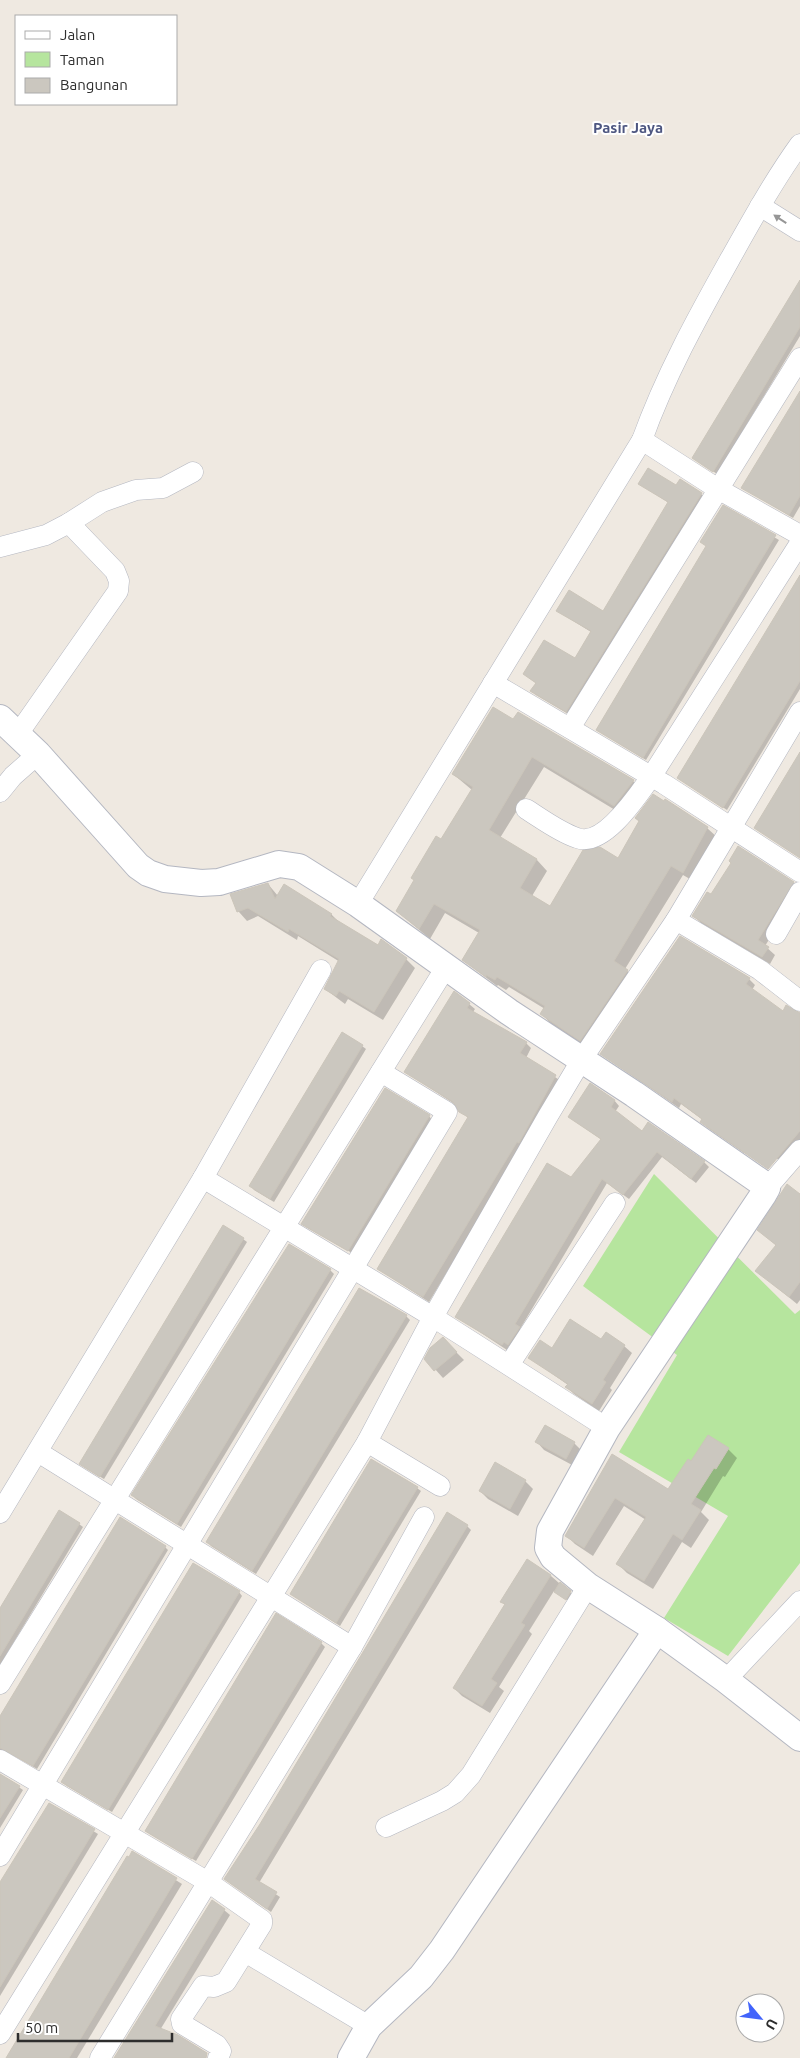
<svg xmlns="http://www.w3.org/2000/svg" width="800" height="2058" font-family="Ubuntu,sans-serif">
	<rect width="100%" height="100%" fill="#efe9e1"/>
	<!-- green -->
	<polygon fill="#b6e59e" points="654,1174 795,1314 800,1310 800,1563 728,1656 664,1618 728,1516 619,1452 677,1355 583,1286"/>
	<!-- shadow -->
	<g fill="#0003">
		<polygon points="800,281 800,336 717,474 694,458"/>
		<polygon points="800,393 800,506 793,518 743,488"/>
		<polygon points="640,484 677,487 701,494 705,498 570,715 536,695 532,691 536,683 524,674 575,660 591,632 562,614 604,613 669,503"/>
		<polygon points="723,507 779,540 646,760 597,730 707,547"/>
		<polygon points="800,577 800,689 727,810 679,778"/>
		<polygon points="518,713 633,781 644,792 625,816 544,767 500,838 537,860 547,871 532,896 550,907 618,859 640,822 636,818 707,828 718,838 695,882 683,875 625,969 638,981 591,1050 552,1025 542,1014 545,1009 509,987 506,990 498,985 497,986 463,960 479,933 445,913 430,939 397,911 472,790 453,774 514,721"/>
		<polygon points="793,883 800,890 765,946 775,955 770,964 701,923 694,916 712,896"/>
		<polygon points="268,884 278,896 331,914 340,923 379,946 406,959 415,968 383,1020 348,999 345,1004 325,989 340,962 298,936 297,940 258,916 247,921 239,912 232,895"/>
		<polygon points="749,979 755,985 752,990 783,1013 800,1014 800,1148 785,1163 750,1144 744,1153 708,1128 703,1120 681,1104 679,1108 602,1054"/>
		<polygon points="469,1004 475,1009 473,1012 526,1043 531,1048 526,1058 561,1081 429,1302 378,1269 469,1119 456,1105 406,1072"/>
		<polygon points="362,1046 366,1049 274,1202 254,1190 251,1186"/>
		<polygon points="614,1100 619,1106 615,1112 642,1132 704,1162 709,1167 696,1183 662,1157 629,1199 607,1183 520,1329 524,1333 514,1349 509,1346 507,1350 457,1317 602,1140 569,1117"/>
		<polygon points="429,1116 432,1120 352,1253 306,1227"/>
		<polygon points="800,1202 800,1300 797,1304 757,1271 777,1246 759,1230"/>
		<polygon points="243,1239 247,1242 104,1479 84,1467"/>
		<polygon points="330,1270 334,1274 181,1527 136,1499 133,1495"/>
		<polygon points="406,1316 410,1320 256,1574 211,1546 208,1542"/>
		<polygon points="443,1339 464,1360 443,1378 426,1359"/>
		<polygon points="602,1341 624,1346 632,1353 610,1388 612,1390 599,1411 574,1394 567,1387 568,1385 530,1358"/>
		<polygon points="708,1436 728,1449 737,1458 725,1477 723,1476 701,1512 709,1520 691,1548 682,1542 653,1589 627,1573 618,1564 646,1520 624,1506 593,1556 575,1544 566,1535 613,1456 669,1491 692,1463"/>
		<polygon points="537,1442 574,1443 582,1451 574,1466 544,1450"/>
		<polygon points="525,1481 533,1489 518,1516 488,1499 480,1491"/>
		<polygon points="417,1488 421,1491 340,1626 291,1594"/>
		<polygon points="79,1524 83,1527 0,1665 0,1611"/>
		<polygon points="467,1526 471,1530 259,1883 280,1897 271,1912 230,1883"/>
		<polygon points="165,1547 168,1550 37,1769 10,1753 0,1753 0,1719"/>
		<polygon points="527,1561 551,1576 574,1596 570,1602 554,1591 529,1631 532,1634 499,1687 504,1691 490,1713 462,1696 454,1688 506,1605 502,1602"/>
		<polygon points="239,1592 242,1596 112,1812 67,1786 63,1782"/>
		<polygon points="321,1643 325,1647 196,1861 150,1834 146,1831"/>
		<polygon points="0,1774 23,1790 0,1828"/>
		<polygon points="50,1804 98,1834 0,1996 0,1884"/>
		<polygon points="133,1853 182,1884 77,2058 7,2058"/>
		<polygon points="224,1910 230,1915 143,2058 115,2058"/>
	</g>
	<!-- building -->
	<g fill="#cbc7bf" stroke="#cbc5ba">
		<polygon points="800,280 800,327 713,472 692,458"/>
		<polygon points="800,391 800,496 789,515 741,488"/>
		<polygon points="648,468 676,485 680,479 702,493 566,712 530,691 536,683 523,674 544,640 575,658 591,631 556,611 569,590 603,611 668,502 638,484"/>
		<polygon points="723,505 776,535 643,758 596,730 706,546 700,542"/>
		<polygon points="800,575 800,681 723,808 677,778"/>
		<polygon points="493,707 513,719 518,712 634,780 614,806 532,757 489,830 537,859 520,888 550,906 583,850 600,847 618,858 639,821 635,818 653,794 664,801 665,799 708,827 683,873 671,866 614,961 628,970 580,1041 540,1014 545,1006 497,977 495,980 486,975 486,977 462,960 480,930 434,904 419,929 396,911 414,880 411,878 436,836 441,839 473,787 452,774"/>
		<polygon points="800,752 800,858 754,828"/>
		<polygon points="738,846 794,882 758,940 769,947 762,957 692,916 707,892 711,894 731,863 729,861"/>
		<polygon points="268,883 275,899 284,884 332,914 330,916 378,945 381,939 407,958 374,1012 339,991 336,996 324,989 339,959 289,929 288,932 248,908 237,912 230,894"/>
		<polygon points="680,936 750,978 746,984 783,1011 786,1005 800,1013 800,1131 768,1169 700,1122 702,1119 674,1098 672,1102 600,1054"/>
		<polygon points="454,991 470,1003 467,1008 527,1042 520,1053 556,1075 519,1143 517,1142 423,1297 377,1269 468,1117 459,1112 453,1102 404,1072"/>
		<polygon points="342,1032 363,1045 270,1199 249,1186"/>
		<polygon points="590,1083 615,1100 611,1107 642,1131 648,1122 705,1161 691,1179 657,1152 623,1195 602,1179 515,1324 520,1327 508,1345 504,1342 502,1345 455,1317 547,1163 571,1177 601,1139 568,1117"/>
		<polygon points="385,1088 430,1115 348,1251 301,1224"/>
		<polygon points="787,1184 800,1194 800,1282 789,1297 755,1271 776,1245 757,1230"/>
		<polygon points="223,1225 244,1238 100,1477 79,1464"/>
		<polygon points="289,1244 331,1269 177,1524 131,1495"/>
		<polygon points="359,1288 407,1315 252,1571 206,1542"/>
		<polygon points="570,1319 601,1339 606,1332 625,1345 603,1380 606,1382 592,1404 565,1387 568,1384 528,1358 540,1340 552,1348"/>
		<polygon points="443,1337 457,1352 434,1371 424,1359 430,1348"/>
		<polygon points="545,1425 575,1442 566,1459 535,1442"/>
		<polygon points="708,1435 729,1448 716,1469 714,1468 691,1504 701,1510 682,1540 673,1534 644,1581 616,1564 646,1517 615,1498 584,1548 565,1536 612,1454 668,1489 688,1459 691,1461"/>
		<polygon points="371,1459 418,1487 336,1623 290,1594"/>
		<polygon points="495,1462 526,1480 510,1509 479,1491"/>
		<polygon points="59,1510 80,1523 0,1656 0,1608"/>
		<polygon points="447,1512 468,1525 255,1879 277,1892 267,1909 224,1879 260,1824"/>
		<polygon points="120,1517 166,1546 33,1766 0,1748 0,1716"/>
		<polygon points="527,1559 551,1575 521,1623 525,1625 491,1679 497,1683 482,1706 453,1688 505,1604 500,1602"/>
		<polygon points="193,1563 240,1591 108,1810 61,1782"/>
		<polygon points="560,1582 571,1591 566,1600 554,1592"/>
		<polygon points="276,1613 322,1642 192,1859 145,1831"/>
		<polygon points="0,1774 20,1786 0,1818"/>
		<polygon points="49,1803 95,1829 0,1987 0,1882"/>
		<polygon points="132,1851 177,1878 69,2058 6,2058 127,1856 129,1857"/>
		<polygon points="212,1900 225,1909 155,2026 178,2035 207,2053 206,2058 114,2058"/>
	</g>
	<g fill="none" stroke-linecap="round" stroke-linejoin="round">
		<defs>
			<g id="minor">
				<polyline points="760,206 800,231"/>
				<polyline points="642,440 718,489 800,535"/>
				<polyline points="69,523 102,502 136,490 163,488 193,472"/>
				<polyline points="0,547 46,535 69,523 115,571 119,581 118,591 18,734"/>
				<polyline points="493,683 664,784 800,872"/>
				<polyline points="570,728 800,358"/>
				<polyline points="0,792 13,776 38,754"/>
				<path d="M 526,809 C 542,819 559,832 577,838 C 604,848 638,795 651,777 L 800,543"/>
				<path d="M 358,904 L 642,440 C 665,376 697,318 730,259 C 752,220 774,180 800,144"/>
				<polyline points="676,920 760,970 800,1001"/>
				<polyline points="776,934 800,892"/>
				<polyline points="203,1178 433,1317 607,1428"/>
				<polyline points="767,1188 800,1150"/>
				<polyline points="509,1365 615,1203"/>
				<polyline points="367,1442 440,1486"/>
				<polyline points="38,1452 352,1647"/>
				<polyline points="0,1513 203,1178 321,970"/>
				<polyline points="726,1680 800,1601"/>
				<polyline points="0,1684 446,967"/>
				<polyline points="0,1760 208,1882 262,1920 262,1924 226,1982 214,1987 203,1986 181,2019 182,2024 217,2045 221,2051 218,2058"/>
				<polyline points="386,1827 442,1801 455,1793 471,1775 588,1586"/>
				<polyline points="0,1856 447,1112 381,1072"/>
				<polyline points="245,1952 369,2026"/>
				<polyline points="0,2034 367,1442 433,1317 548,1116 582,1059 676,920 800,712"/>
				<polyline points="100,2058 352,1647 424,1517"/>
			</g>
			<g id="tertiary">
				<polyline points="0,718 38,754 138,866 148,873 165,879 201,883 219,882 279,864 299,867 358,904 509,1012 634,1094 765,1185 767,1188 763,1195 607,1428 550,1531 548,1548 553,1557 588,1586 657,1630 726,1680 800,1738"/>
				<polyline points="351,2058 369,2026 421,1977 442,1950 657,1630"/>
			</g>
		</defs>
		<!-- minor casing -->
		<use href="#minor" stroke="#b4b7c1" stroke-width="21"/>
		<!-- tertiary casing -->
		<use href="#tertiary" stroke="#b4b7c1" stroke-width="28"/>
		<!-- minor -->
		<use href="#minor" stroke="#fff" stroke-width="20"/>
		<!-- tertiary -->
		<use href="#tertiary" stroke="#fff" stroke-width="26"/>
	</g>
	<!-- one-way arrows -->
	<defs><path id="oneway-solid" d="M-6-.8H1V-3.2L6.5 0L1 3.2V.8H-6Z" transform="scale(1.25)"/></defs>
	<use fill="#969696" href="#oneway-solid" transform="translate(780 219) rotate(-147)"/>
	<g text-anchor="middle" dominant-baseline="central" stroke-width="4" stroke-linejoin="round" paint-order="stroke">
		<!-- quarter labels -->
		<g font-size="15" font-weight="bold" fill="#4d5680" stroke="#fff">
			<text x="628" y="127">Pasir Jaya</text>
		</g>
	</g>
	<!-- legend -->
	<rect x="15" y="15" width="162" height="90" fill="#ffffff" stroke="#ababab"/>
	<rect x="25" y="31" width="25" height="8" fill="#ffffff" stroke="#ababab"/>
	<text x="60" y="40" font-size="15" fill="#2e2e2e">Jalan</text>
	<rect x="25" y="52" width="25" height="15" fill="#b6e59e" stroke="#ababab"/>
	<text x="60" y="65" font-size="15" fill="#2e2e2e">Taman</text>
	<rect x="25" y="78" width="25" height="15" fill="#cbc7bf" stroke="#ababab"/>
	<text x="60" y="90" font-size="15" fill="#2e2e2e">Bangunan</text>
	<!-- north arrow -->
	<g transform="translate(760 2018) rotate(119)"><circle r="24" fill="#ffffff" stroke="#ababab"/>
	<path d="M0-4L9 19L0 12L-9 19Z" fill="#4264fb"/>
	<text y="-8" font-size="14" font-weight="bold" text-anchor="middle" fill="#2e2e2e">U</text>
	</g>
	<!-- scale -->
	<path d="M18 2033v8h154v-8" fill="none" stroke="#2e2e2e" stroke-width="2.5"/>
	<text x="25" y="2033" font-size="15" fill="#2e2e2e" stroke="#ffffff" stroke-width="4" paint-order="stroke">50 m</text>
</svg>
